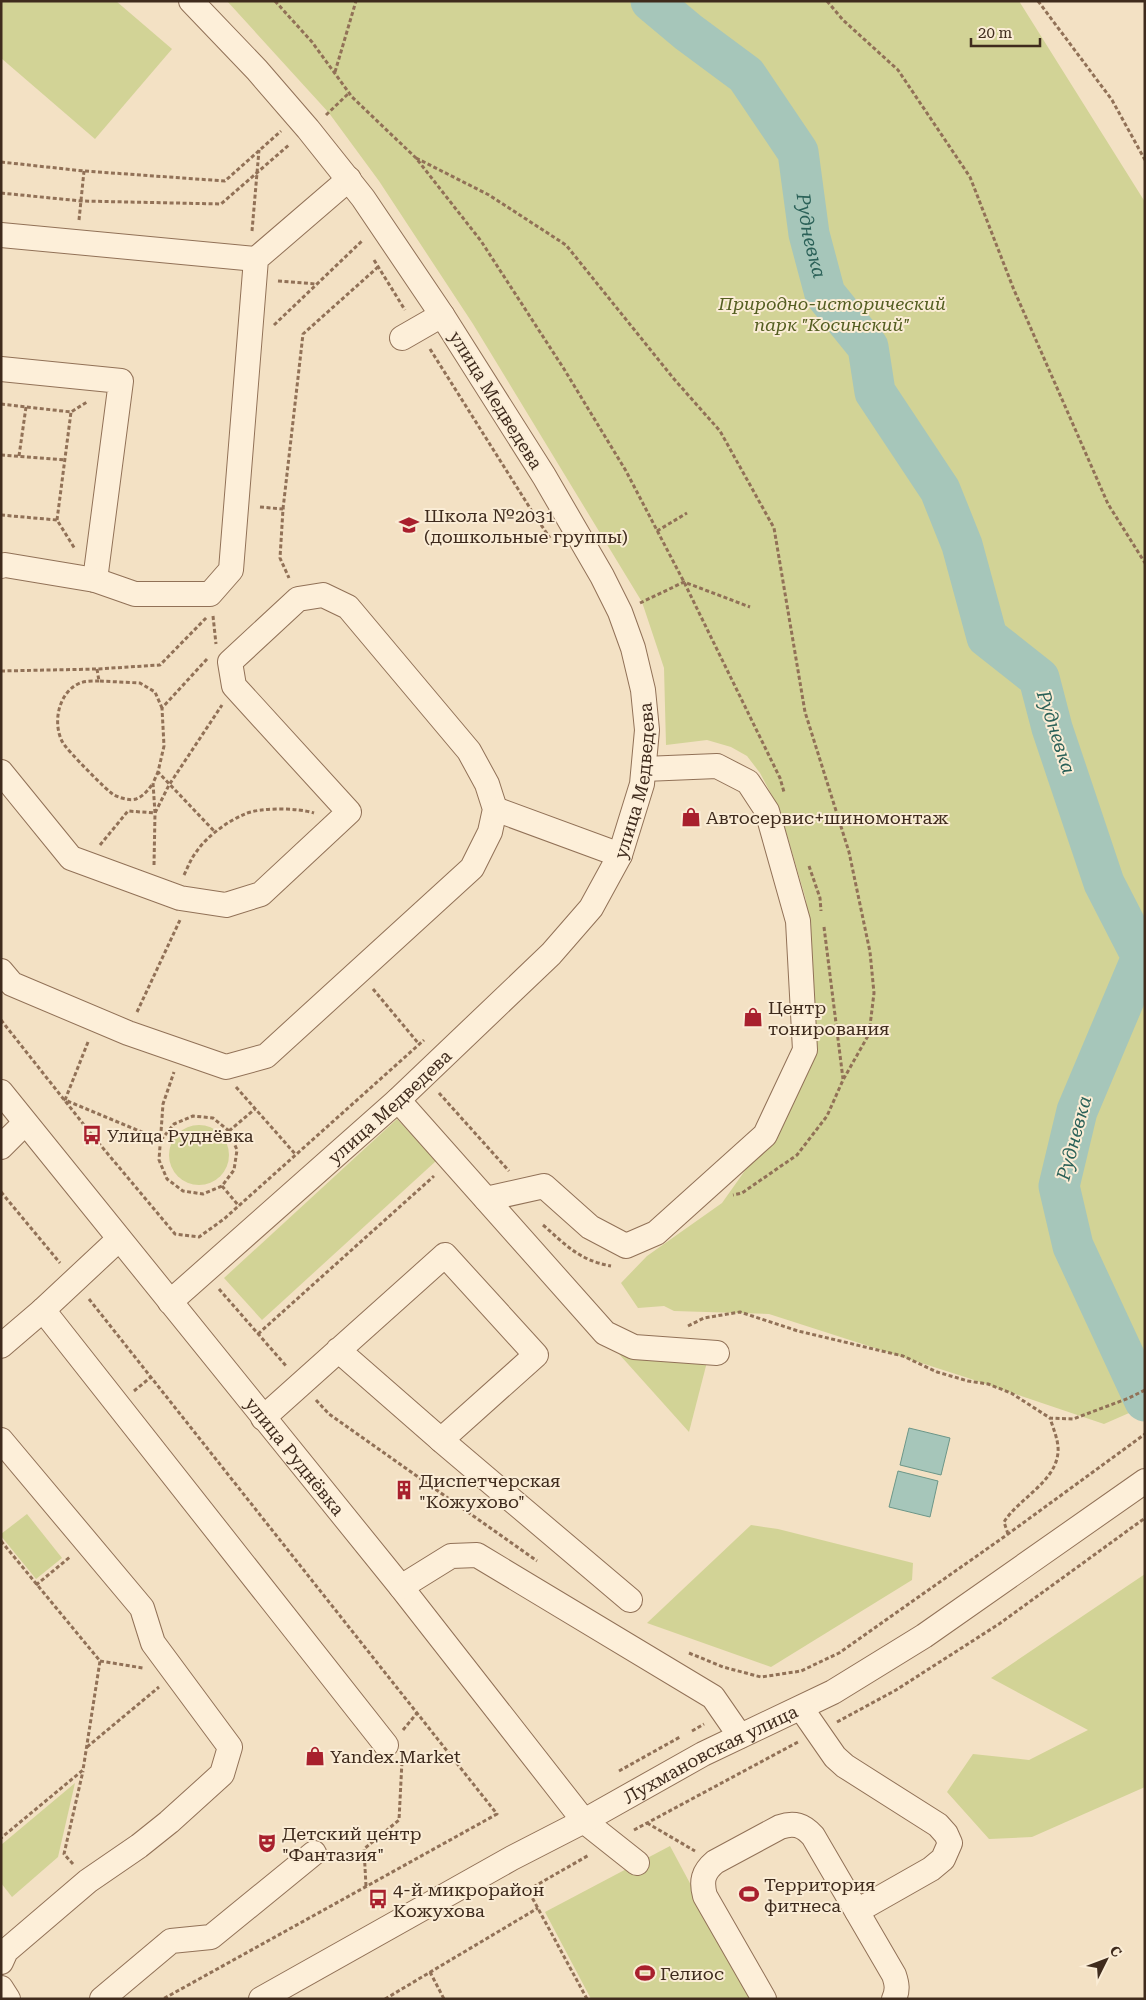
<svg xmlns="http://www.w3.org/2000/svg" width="1146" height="2000" font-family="'Roboto Serif',serif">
	<rect width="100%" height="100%" fill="#f3e1c4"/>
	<!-- green -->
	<g fill="#d2d396">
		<polygon points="1,1 116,1 172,49 95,139 1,58"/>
		<polygon points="227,1 1019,1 1145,202 1145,1406 1104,1424 968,1378 769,1314 674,1311 664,1306 638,1308 621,1283 647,1256 722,1203 793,1103 813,1059 815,998 806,900 780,811 760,773 747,756 731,747 707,740 666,745 664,668 642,602 473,324 379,181 329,113"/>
		<polygon points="397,1119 436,1161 262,1320 224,1278"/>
		<circle cx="199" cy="1155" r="30"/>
		<polygon points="619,1354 707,1362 689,1432"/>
		<polygon points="27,1514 62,1558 36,1579 1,1536 1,1534"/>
		<polygon points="751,1525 778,1529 913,1563 912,1580 771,1667 647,1623"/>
		<polygon points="1145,1574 1145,1787 1032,1837 989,1839 947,1792 973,1754 1029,1760 1088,1730 991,1678"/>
		<polygon points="75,1783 58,1857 12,1897 1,1883 1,1845"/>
		<polygon points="670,1846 752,1999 591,1999 545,1912"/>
	</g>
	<!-- water -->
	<g fill="#a6c6ba" stroke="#6c9688">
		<polygon points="909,1428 950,1438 941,1475 900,1465"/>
		<polygon points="898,1471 938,1481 930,1517 889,1507"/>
	</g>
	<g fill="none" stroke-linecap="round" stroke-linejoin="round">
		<!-- river -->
		<path stroke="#a6c6ba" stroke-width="41" id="s1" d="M 651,1 L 688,32 L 746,75 L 798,152 L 809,234 L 825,294 L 868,347 L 875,392 L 940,490 L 962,545 L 987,637 L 1039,678 L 1052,728 L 1104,883 L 1142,957 L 1077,1111 L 1059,1186 L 1073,1246 L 1145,1401"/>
		<defs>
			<g id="minor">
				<polyline points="1,235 256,259"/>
				<polyline points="402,338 442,315"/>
				<polyline points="1,369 121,381 95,580"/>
				<polyline points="1,566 5,565 95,580 135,594 210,594 231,570 256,259 349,179"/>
				<polyline points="1,772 71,858 180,898 226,905 261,894 349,812 234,686 230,662 298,599 323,595 348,607 469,751 487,784 495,809 490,832 472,868 266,1056 226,1067 128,1033 12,984 1,971"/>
				<polyline points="495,809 620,855"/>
				<path id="s2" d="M 1,1092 L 401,1587 L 584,1821 L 637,1863"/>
				<polyline points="398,1100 605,1333 634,1347 717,1353"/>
				<polyline points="1,1147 25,1123"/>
				<polyline points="486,1199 544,1186 590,1227 626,1246 656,1233 765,1135 805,1050 798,921 767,811 748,782 717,766 644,769"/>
				<path id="s3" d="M 170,1302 L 398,1100 L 551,954 L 591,908 L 620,855 L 642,784 L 647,730 L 643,690 L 633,648 L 620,612 L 602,576 L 544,476 L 442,315 L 363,198 L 308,129 L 257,70 L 191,1"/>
				<polyline points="43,1310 386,1745"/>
				<polyline points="1,1346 43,1310 119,1239"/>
				<polyline points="263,1418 445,1255 536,1355 441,1440 338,1350"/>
				<polyline points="1,1440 142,1608 153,1643 230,1747 222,1774 169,1822 139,1846 88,1881 6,1951 1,1962"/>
				<polyline points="441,1440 630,1600"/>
				<polyline points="401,1587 451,1556 477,1555 713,1697 740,1736"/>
				<polyline points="801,1708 835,1757 845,1766 938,1825 946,1834 950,1843 943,1859 931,1869 857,1911"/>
				<polyline points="1,1988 8,1999"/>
				<polyline points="102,1999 171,1941 211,1937 314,1853"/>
				<path id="s4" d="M 261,1999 L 512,1858 L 584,1821 L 703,1754 L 833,1692 L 924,1636 L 1145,1481"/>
				<path d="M 764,1999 L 705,1896 C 701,1881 703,1872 715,1862 L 780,1827 C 794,1822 803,1825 813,1836 L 894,1975 C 897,1984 898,1990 894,1999"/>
			</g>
		</defs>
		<!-- minor casing -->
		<use href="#minor" stroke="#917157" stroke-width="26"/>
		<!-- path -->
		<g stroke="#917157" stroke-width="3" stroke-dasharray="4 2.5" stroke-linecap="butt">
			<polyline points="275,1 312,42 352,97 416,158 481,241 564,369 626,471 684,582 780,778 784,792"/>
			<polyline points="827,1 843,20 898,70 970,177 1014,290 1108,504 1145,563"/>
			<polyline points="1038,1 1112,100 1145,160"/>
			<polyline points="335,72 356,1"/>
			<polyline points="326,115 349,93"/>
			<polyline points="416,158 489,195 566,245 674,379 720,431 774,528 805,712 849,852 870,952 874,993 869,1034 843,1080 827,1116 797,1155 742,1193 733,1195"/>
			<polyline points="1,162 84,171 225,181 281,131"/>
			<polyline points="1,193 81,201 221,204 290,144"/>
			<polyline points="79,220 84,171"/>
			<polyline points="252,231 259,150"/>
			<polyline points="374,260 405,310"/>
			<polyline points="278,281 316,284"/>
			<polyline points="274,325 362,241"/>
			<polyline points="430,349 535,516 550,538"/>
			<polyline points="1,404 71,412 87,402"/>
			<polyline points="1,455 65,460"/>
			<polyline points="19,456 26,407"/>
			<polyline points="260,507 283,509 280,558 289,578"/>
			<polyline points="283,509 303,334 378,267"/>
			<polyline points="1,515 57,520 75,549"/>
			<polyline points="57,520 71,412"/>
			<polyline points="657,531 687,513"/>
			<polyline points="640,603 684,582 750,607"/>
			<polyline points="213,616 216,644"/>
			<polyline points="207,659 162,708 164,746 158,772 215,832"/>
			<polyline points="97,669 99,681 140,683 155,692 162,708"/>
			<polyline points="1,671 97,669 160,665 207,617"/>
			<path d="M 99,681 C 93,681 85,681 80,683 C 58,692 52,724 63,743 C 67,750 108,792 114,795 C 120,798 130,801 136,799 C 144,796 149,789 153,783"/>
			<polyline points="100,845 128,811 155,813 169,785 222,705"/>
			<polyline points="154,865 155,813 153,783 158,772"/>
			<polyline points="809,866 820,898 821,911"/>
			<path d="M 184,875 C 188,867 191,858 197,851 C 207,836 228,821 245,814 C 260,807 299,808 314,813"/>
			<polyline points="824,927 843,1079"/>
			<polyline points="373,989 419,1044"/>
			<polyline points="137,1012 180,920"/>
			<polyline points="1,1020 92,1135 175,1234 199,1237 224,1219 424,1040"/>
			<polyline points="88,1042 65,1100 161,1140"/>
			<polyline points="236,1087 296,1155"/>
			<polyline points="439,1093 509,1171"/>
			<polyline points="229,1131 255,1109"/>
			<polyline points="161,1140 174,1124 193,1116 213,1118 229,1131 237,1150 234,1170 222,1186 203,1194 183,1191 167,1179 159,1160 163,1104 174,1072"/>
			<polyline points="222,1186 239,1206"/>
			<polyline points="1,1192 60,1263"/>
			<path d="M 543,1225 C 567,1246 579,1260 611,1266"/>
			<polyline points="219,1289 287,1367"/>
			<polyline points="89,1299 497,1814 163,1999"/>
			<polyline points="688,1326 704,1318 740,1312 798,1331 903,1356 937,1372 968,1381 988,1384 1011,1393 1050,1418 1073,1419 1129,1398 1145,1390"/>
			<polyline points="258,1334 434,1176"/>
			<polyline points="134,1391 151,1377"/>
			<polyline points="316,1400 329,1414 537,1561"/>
			<path d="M 1008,1534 L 1004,1522 C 1019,1498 1056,1482 1058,1452 C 1059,1441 1053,1428 1050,1418"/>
			<polyline points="1,1541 100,1661 83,1770 1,1838"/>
			<polyline points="36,1585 70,1557"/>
			<polyline points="689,1653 723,1667 761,1677 801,1671 839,1653 1008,1534 1145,1434"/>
			<polyline points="100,1661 143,1668"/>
			<polyline points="837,1722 896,1690 999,1624 1145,1518"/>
			<polyline points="403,1730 417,1713"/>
			<polyline points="692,1731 704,1724"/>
			<polyline points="87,1747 159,1687"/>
			<polyline points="619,1771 680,1737"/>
			<polyline points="647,1823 695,1851"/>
			<polyline points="634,1830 798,1742"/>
			<polyline points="73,1864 64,1854 83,1771"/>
			<polyline points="366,1886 364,1849 399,1820 402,1761"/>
			<polyline points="430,1972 444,1999"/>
			<polyline points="385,1999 538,1908"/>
			<polyline points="587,1999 528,1890 589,1855"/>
		</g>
		<!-- minor -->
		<use href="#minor" stroke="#fdefd9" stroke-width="24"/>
	</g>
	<!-- icons -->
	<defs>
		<symbol id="school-bare" viewBox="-9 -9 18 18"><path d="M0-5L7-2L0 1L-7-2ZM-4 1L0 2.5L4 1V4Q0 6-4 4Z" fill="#a8202d" stroke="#faecd5" stroke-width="2.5" paint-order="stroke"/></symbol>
		<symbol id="shop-bare" viewBox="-9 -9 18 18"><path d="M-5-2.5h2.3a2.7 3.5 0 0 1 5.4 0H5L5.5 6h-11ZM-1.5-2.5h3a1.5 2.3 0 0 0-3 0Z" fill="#a8202d" stroke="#faecd5" stroke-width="2.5" paint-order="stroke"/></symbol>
		<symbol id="bus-bare" viewBox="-9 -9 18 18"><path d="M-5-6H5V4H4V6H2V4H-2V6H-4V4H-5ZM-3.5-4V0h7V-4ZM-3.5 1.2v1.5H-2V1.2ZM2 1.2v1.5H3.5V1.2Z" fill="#a8202d" stroke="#faecd5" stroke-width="2.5" paint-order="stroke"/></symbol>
		<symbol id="building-bare" viewBox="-9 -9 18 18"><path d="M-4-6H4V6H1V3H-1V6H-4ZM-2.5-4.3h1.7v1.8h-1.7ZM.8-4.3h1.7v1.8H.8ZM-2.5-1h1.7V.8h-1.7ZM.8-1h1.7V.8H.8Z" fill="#a8202d" stroke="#faecd5" stroke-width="2.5" paint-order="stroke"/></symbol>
		<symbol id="theatre-bare" viewBox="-9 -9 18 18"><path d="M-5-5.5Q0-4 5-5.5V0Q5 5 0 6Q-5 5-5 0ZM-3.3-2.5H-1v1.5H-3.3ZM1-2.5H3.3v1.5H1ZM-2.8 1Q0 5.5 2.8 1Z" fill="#a8202d" stroke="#faecd5" stroke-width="2.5" paint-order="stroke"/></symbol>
		<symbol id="stadium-bare" viewBox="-9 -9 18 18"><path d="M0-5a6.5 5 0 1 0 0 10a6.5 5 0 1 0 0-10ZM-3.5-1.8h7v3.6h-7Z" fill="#a8202d" stroke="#faecd5" stroke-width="2.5" paint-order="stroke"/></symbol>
	</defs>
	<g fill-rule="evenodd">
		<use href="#school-bare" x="395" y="511" width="28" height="28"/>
		<use href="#shop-bare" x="677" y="803" width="28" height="28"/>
		<use href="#shop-bare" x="739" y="1003" width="28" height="28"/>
		<use href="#bus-bare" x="78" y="1121" width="28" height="28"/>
		<use href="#building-bare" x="390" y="1476" width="28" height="28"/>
		<use href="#shop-bare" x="301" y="1742" width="28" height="28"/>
		<use href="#theatre-bare" x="253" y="1829" width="28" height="28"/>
		<use href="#stadium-bare" x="735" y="1880" width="28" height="28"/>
		<use href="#bus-bare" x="364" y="1885" width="28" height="28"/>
		<use href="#stadium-bare" x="631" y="1959" width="28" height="28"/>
	</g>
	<g text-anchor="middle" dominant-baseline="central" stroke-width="4" stroke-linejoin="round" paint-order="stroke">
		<!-- park labels -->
		<g font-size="18" font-style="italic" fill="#545e21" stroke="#faecd5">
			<text x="832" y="303">Природно-исторический<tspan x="832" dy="21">парк "Косинский"</tspan></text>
		</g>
		<!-- street labels -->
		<g font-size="18" fill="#3f2b1d" stroke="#faecd5">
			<text transform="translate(496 400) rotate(58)">улица Медведева</text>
			<text stroke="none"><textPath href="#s3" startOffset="714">улица Медведева</textPath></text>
			<text stroke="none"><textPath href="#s3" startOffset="294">улица Медведева</textPath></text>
			<text stroke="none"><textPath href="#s2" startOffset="468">улица Руднёвка</textPath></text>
			<text stroke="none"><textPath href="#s4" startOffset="512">Лухмановская улица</textPath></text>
		</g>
		<!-- poi labels -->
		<g font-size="18" fill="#3f2b1d" stroke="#faecd5" text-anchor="start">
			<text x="424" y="515">Школа №2031<tspan x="424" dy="21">(дошкольные группы)</tspan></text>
			<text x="706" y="817">Автосервис+шиномонтаж</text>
			<text x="768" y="1007">Центр<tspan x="768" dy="21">тонирования</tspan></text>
			<text x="107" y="1135">Улица Руднёвка</text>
			<text x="419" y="1480">Диспетчерская<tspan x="419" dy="21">"Кожухово"</tspan></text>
			<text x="330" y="1756">Yandex.Market</text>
			<text x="282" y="1833">Детский центр<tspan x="282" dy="21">"Фантазия"</tspan></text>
			<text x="764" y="1884">Территория<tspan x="764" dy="21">фитнеса</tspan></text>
			<text x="393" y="1889">4-й микрорайон<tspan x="393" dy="21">Кожухова</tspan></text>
			<text x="660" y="1973">Гелиос</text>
		</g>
		<!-- water labels -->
		<g font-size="19" font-style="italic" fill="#2b6158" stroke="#faecd5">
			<text stroke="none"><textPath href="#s1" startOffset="298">Рудневка</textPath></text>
			<text transform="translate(1056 732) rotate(72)">Рудневка</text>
			<text transform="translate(1074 1138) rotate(-75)">Рудневка</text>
		</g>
	</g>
	<!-- border -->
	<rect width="1146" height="2000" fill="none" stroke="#3f2b1d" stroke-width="5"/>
	<!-- north arrow -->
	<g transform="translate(1106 1960) rotate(48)" stroke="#faecd5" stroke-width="4" paint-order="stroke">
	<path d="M0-4L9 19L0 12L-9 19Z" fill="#3f2b1d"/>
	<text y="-8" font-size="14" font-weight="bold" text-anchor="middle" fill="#3f2b1d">С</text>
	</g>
	<!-- scale -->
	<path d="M971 38v8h69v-8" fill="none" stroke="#3f2b1d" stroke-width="2.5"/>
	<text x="978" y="38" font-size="15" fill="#3f2b1d" stroke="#faecd5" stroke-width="4" paint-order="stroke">20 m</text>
</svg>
